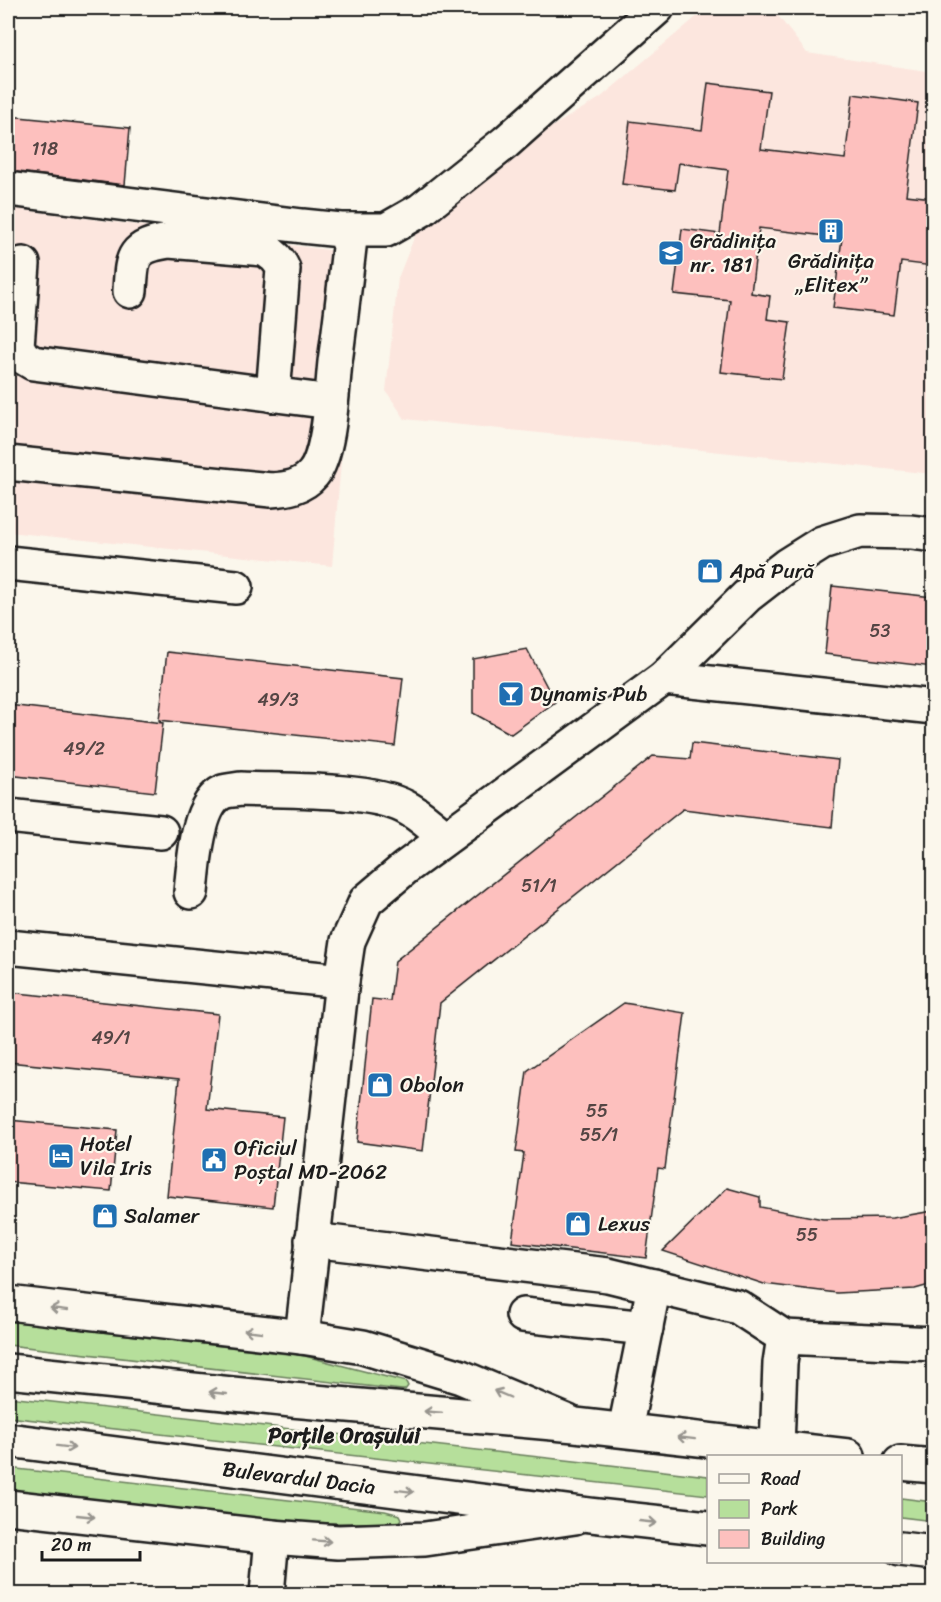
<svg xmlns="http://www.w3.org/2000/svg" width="941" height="1602" font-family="Sriracha,sans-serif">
	<rect width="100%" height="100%" fill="#fbf7ec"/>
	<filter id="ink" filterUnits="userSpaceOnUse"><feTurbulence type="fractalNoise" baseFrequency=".0167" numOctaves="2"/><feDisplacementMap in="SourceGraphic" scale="12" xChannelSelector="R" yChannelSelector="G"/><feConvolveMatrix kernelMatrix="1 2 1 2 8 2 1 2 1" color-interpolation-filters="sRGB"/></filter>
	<g filter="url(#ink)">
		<!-- built -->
		<g fill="#fce6de">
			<polygon points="707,8 772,8 807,53 933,72 933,474 405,419 386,391 398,278 418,228 548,129 600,98"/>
			<polygon points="8,208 359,254 332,566 8,532"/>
		</g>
		<!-- green -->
		<g fill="#b6df9b" stroke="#697e5c" stroke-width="1.5">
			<polygon points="8,1321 305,1356 406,1382 408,1386 405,1390 402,1390 8,1345"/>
			<polygon points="8,1397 708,1476 708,1495 8,1417"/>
			<polygon points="8,1468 385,1511 400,1515 402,1519 399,1523 284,1523 8,1492"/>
			<polygon points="901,1498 933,1502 933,1521 901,1517"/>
		</g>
		<!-- building -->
		<g fill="#fdc0be" stroke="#1c1c1c" stroke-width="1.5">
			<polygon points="708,83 769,91 761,149 845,159 853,94 918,103 906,195 933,198 933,266 901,262 894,315 833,308 842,238 759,228 751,293 770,296 767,319 790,322 782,379 721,372 730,300 674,294 682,229 720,234 728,170 679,163 675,190 622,184 630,121 702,130"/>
			<polygon points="8,116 130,128 125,185 8,171"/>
			<polygon points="832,586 933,597 933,667 825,654"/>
			<polygon points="527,649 555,702 511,734 473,713 473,659"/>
			<polygon points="167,652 403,678 395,746 159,720"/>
			<polygon points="8,705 163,723 155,792 8,775"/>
			<polygon points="692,743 838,760 832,827 683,809 440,1003 423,1151 357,1142 372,999 390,1001 395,961 653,756 690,759"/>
			<polygon points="8,992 218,1014 207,1109 283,1117 273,1207 167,1196 179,1079 8,1062"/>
			<polygon points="624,1003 685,1013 665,1169 658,1168 646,1258 512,1242 524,1153 516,1152 527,1071"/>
			<polygon points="8,1120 117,1130 111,1191 8,1182"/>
			<polygon points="727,1188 760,1197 760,1207 823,1219 892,1218 933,1211 933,1284 915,1289 837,1293 764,1284 663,1251"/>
		</g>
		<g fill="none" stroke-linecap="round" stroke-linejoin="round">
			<defs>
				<g id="minor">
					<polyline points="8,189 302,226 341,230 386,230 421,210 506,142 657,8"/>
					<polyline points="23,264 17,346 23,357 33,363 331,402"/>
					<path d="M 130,291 C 132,257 131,247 169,241 L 264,249 C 273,254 279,259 283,269 L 273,395"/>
					<path d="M 8,463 L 271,490 C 287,489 302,487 313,474 C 330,454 332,390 335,362 C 341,318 346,274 351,230"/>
					<polyline points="8,563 236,587"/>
					<polyline points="664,678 934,707"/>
					<polyline points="8,816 161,832"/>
					<path d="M 191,892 C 194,866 196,804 223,792 C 228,790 236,790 241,789 C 284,791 369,788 405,807 C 420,814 433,828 446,837"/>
					<polyline points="8,947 342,981"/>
					<polyline points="312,1240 608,1275 738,1307 784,1337"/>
					<polyline points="8,1303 302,1337 363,1347 461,1377 568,1422"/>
					<polyline points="523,1315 646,1328"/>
					<polyline points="302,1337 342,981 348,941 366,901 405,868 664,678 747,596 787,565 822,543 860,531 911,532 934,535"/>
					<polyline points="625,1430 654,1286"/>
					<polyline points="777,1448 780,1363 784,1337 934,1344"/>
					<polyline points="8,1507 272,1537 338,1542 425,1539 575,1517"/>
					<polyline points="267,1594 272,1537"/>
				</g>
				<g id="major">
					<polyline points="8,1371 292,1400 575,1425 848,1456"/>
					<polyline points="8,1440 590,1515 708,1528"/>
					<polyline points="900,1463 934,1466"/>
					<polyline points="900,1549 934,1553"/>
				</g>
			</defs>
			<!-- minor casing -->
			<use href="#minor" stroke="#1c1c1c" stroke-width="38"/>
			<!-- major casing -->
			<use href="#major" stroke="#1c1c1c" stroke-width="38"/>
			<!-- minor -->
			<use href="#minor" stroke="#fbf7ec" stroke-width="33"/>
			<!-- major -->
			<use href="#major" stroke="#fbf7ec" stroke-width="33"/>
		</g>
		<!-- one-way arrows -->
		<defs><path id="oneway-shaft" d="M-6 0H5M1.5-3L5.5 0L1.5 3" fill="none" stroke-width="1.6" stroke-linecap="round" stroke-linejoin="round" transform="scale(1.5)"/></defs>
		<g stroke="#97948e">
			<use href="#oneway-shaft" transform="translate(59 1309) rotate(-173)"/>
			<use href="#oneway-shaft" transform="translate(253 1331) rotate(-173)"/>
			<use href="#oneway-shaft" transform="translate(218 1393) rotate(-174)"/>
			<use href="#oneway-shaft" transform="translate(502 1394) rotate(-157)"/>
			<use href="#oneway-shaft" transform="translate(433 1412) rotate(-175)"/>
			<use href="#oneway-shaft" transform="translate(686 1438) rotate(-173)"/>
			<use href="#oneway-shaft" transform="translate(66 1447) rotate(7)"/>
			<use href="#oneway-shaft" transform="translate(405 1491) rotate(7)"/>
			<use href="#oneway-shaft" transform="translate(86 1516) rotate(6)"/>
			<use href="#oneway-shaft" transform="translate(648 1522) rotate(6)"/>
			<use href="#oneway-shaft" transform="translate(322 1541) rotate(4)"/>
		</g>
	</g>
	<!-- icons -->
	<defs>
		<symbol id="building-square" viewBox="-11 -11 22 22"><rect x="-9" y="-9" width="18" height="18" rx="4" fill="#1f6fb2" stroke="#fbf7ec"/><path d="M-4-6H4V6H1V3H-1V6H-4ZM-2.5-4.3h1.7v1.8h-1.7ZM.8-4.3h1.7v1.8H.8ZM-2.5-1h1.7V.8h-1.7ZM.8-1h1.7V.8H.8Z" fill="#fff"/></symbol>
		<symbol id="school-square" viewBox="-11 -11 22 22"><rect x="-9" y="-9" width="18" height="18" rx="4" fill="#1f6fb2" stroke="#fbf7ec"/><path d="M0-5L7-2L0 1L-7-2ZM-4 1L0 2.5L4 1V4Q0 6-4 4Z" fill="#fff"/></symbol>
		<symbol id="shop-square" viewBox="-11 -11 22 22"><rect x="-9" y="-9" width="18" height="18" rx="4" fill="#1f6fb2" stroke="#fbf7ec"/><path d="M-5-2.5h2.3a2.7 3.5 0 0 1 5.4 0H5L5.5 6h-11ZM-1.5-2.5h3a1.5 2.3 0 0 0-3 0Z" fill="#fff"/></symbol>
		<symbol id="bar-square" viewBox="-11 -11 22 22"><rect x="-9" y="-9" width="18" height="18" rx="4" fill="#1f6fb2" stroke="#fbf7ec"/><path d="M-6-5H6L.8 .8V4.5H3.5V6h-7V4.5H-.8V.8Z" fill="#fff"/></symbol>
		<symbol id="hotel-square" viewBox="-11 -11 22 22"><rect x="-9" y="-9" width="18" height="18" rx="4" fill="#1f6fb2" stroke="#fbf7ec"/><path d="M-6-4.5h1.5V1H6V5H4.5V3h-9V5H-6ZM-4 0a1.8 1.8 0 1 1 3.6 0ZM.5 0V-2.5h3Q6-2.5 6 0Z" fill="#fff"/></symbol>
		<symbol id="civic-square" viewBox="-11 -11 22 22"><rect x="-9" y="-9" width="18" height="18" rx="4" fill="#1f6fb2" stroke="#fbf7ec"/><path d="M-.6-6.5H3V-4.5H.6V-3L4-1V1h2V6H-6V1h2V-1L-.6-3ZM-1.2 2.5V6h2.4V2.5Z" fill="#fff"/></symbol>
	</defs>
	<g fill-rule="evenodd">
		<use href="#building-square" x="816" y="216" width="30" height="30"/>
		<use href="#school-square" x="656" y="238" width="30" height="30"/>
		<use href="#shop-square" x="695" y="556" width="30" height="30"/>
		<use href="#bar-square" x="496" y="679" width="30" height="30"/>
		<use href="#shop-square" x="365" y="1070" width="30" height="30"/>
		<use href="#hotel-square" x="46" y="1141" width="30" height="30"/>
		<use href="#civic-square" x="199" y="1145" width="30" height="30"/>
		<use href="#shop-square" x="90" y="1201" width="30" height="30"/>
		<use href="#shop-square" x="563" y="1209" width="30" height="30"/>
	</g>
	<g text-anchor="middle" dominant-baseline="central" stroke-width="4.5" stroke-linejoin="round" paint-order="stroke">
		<!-- number labels -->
		<g font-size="18" fill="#544544">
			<text x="45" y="149">118</text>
			<text x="880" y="631">53</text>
			<text x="278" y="700">49/3</text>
			<text x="84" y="749">49/2</text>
			<text x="539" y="886">51/1</text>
			<text x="111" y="1038">49/1</text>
			<text x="597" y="1111">55</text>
			<text x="599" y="1135">55/1</text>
			<text x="807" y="1235">55</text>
		</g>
		<!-- poi labels -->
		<g font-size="21" fill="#1c1c1c" stroke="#fbf7ec" text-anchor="start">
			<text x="690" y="241">Grădinița<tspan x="690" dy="24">nr. 181</tspan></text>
			<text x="831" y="261" text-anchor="middle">Grădinița<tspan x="831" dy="24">„Elitex”</tspan></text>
			<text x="730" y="571">Apă Pură</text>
			<text x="530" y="694">Dynamis Pub</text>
			<text x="400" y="1085">Obolon</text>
			<text x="80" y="1144">Hotel<tspan x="80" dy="24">Vila Iris</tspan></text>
			<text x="234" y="1148">Oficiul<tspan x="234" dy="24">Poștal MD-2062</tspan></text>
			<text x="124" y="1216">Salamer</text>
			<text x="598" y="1224">Lexus</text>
		</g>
		<!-- street labels -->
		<g font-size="21" fill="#1c1c1c" stroke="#fbf7ec">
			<text transform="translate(299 1478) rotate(7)">Bulevardul Dacia</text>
		</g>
		<!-- neighbourhood labels -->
		<g font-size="22" font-weight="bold" fill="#1c1c1c" stroke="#fbf7ec">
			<text x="344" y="1435">Porțile Orașului</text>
		</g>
	</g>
	<!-- margin -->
	<rect width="941" height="1602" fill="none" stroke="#fbf7ec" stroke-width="30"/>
	<rect x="15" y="15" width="911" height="1572" fill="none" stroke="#1c1c1c" stroke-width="2" filter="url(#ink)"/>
	<!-- legend -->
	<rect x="707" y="1455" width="195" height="108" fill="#fbf7ec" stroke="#a29f99" stroke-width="1.5"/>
	<rect x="719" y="1474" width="30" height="9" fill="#fbf7ec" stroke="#a29f99" stroke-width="1.5"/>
	<text x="761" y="1485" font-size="18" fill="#1c1c1c">Road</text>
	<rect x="719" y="1500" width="30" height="18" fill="#b6df9b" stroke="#a29f99" stroke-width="1.5"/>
	<text x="761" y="1515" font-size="18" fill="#1c1c1c">Park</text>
	<rect x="719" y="1530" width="30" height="18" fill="#fdc0be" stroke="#a29f99" stroke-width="1.5"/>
	<text x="761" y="1545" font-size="18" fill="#1c1c1c">Building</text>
	<!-- scale -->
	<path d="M42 1551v9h98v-9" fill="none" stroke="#1c1c1c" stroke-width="3"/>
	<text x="51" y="1551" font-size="18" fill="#1c1c1c" stroke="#fbf7ec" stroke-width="4.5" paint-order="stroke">20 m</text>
</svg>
